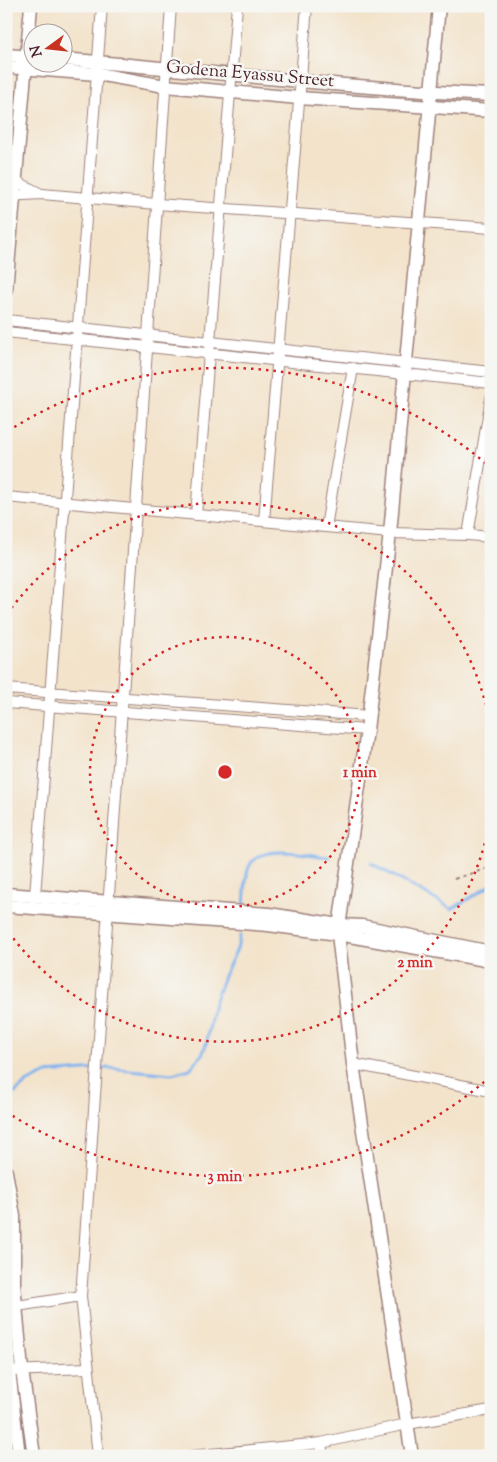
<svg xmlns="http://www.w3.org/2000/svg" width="497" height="1462" font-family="'Sorts Mill Goudy',serif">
	<rect width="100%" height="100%" fill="#f6f6f2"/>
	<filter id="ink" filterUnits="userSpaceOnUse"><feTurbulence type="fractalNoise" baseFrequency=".02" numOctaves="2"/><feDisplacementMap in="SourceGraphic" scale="10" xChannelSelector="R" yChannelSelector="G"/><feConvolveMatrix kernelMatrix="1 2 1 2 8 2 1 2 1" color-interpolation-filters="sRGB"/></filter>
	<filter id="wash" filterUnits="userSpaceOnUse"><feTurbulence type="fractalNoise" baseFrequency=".0096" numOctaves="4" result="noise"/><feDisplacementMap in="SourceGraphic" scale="20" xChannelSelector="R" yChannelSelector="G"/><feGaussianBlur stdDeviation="1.12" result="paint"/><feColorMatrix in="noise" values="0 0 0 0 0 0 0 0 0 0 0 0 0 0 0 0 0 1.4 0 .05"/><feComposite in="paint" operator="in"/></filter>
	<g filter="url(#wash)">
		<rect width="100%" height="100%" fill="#f3e3cb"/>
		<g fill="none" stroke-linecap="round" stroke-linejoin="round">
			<!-- stream -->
			<g stroke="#81b4ee" stroke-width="3">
				<polyline points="371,863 452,909 491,885"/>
				<path d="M 244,905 C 245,894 245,881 248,870 C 256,841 307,855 329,857"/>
				<polyline points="6,1100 28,1082 47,1073 109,1068 172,1074 190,1069 203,1053 207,1041 214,1003 224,976 237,949 240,936"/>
			</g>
		</g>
	</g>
	<g filter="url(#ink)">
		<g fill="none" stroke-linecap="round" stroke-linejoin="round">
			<defs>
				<g id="minor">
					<polyline points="6,180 16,181 41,194"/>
					<polyline points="6,196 42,194 157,204 491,228"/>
					<polyline points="6,320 491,372"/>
					<polyline points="6,332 491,383"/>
					<polyline points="6,497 390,533 468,535 491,537"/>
					<polyline points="196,515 237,6"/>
					<polyline points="264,521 307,6"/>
					<polyline points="326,527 353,368"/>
					<polyline points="468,535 491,398"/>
					<polyline points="6,689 369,716"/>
					<polyline points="6,703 367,730"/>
					<polyline points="35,896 102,6"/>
					<polyline points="353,1064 491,1091"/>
					<polyline points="17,1306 81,1296"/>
					<polyline points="9,1371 88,1368"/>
					<polyline points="321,1443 323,1456"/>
					<polyline points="98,1456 81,1296 171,6"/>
					<polyline points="191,1456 321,1443 407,1424 491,1410"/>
				</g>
				<g id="tertiary">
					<polyline points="6,55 32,57"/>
					<path d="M 62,59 C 205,71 348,88 491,95"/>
					<polyline points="6,67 97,74 165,86 299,98 491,111"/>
					<polyline points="6,289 31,6"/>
					<polyline points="6,894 269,914 339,925 362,926 491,952"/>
					<polyline points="6,906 268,925 338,934 491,961"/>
					<polyline points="6,1172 14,1216 14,1284 22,1370 34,1456"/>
					<polyline points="6,1323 9,1371 19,1456"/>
					<polyline points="412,1456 353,1064 338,934 367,730 390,533 439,6"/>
				</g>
			</defs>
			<!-- minor casing -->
			<use href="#minor" stroke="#9e817b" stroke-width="12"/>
			<!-- tertiary casing -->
			<use href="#tertiary" stroke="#9e817b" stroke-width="15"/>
			<!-- path -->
			<polyline stroke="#9e817b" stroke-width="2" stroke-dasharray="4 4" stroke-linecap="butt" points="454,879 489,868 491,862"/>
			<!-- minor -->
			<use href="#minor" stroke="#fff" stroke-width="10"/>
			<!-- tertiary -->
			<use href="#tertiary" stroke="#fff" stroke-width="12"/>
		</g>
	</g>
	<!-- distance rings -->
	<g fill="none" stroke="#d62828" stroke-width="2.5" stroke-dasharray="2.5 5">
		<circle cx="225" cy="772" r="135"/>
		<path d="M491 814A269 269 0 0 1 7 930M7 614A269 269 0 0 1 491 730"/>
		<path d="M490 1077A404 404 0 0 1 8 1113M8 431A404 404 0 0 1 490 467"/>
	</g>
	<g text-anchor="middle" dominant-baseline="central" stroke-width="5" stroke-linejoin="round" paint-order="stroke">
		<!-- street labels -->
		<g font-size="18" fill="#4a1f2b" stroke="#f6f6f2">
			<text transform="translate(250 75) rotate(5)">Godena Eyassu Street</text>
		</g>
	</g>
	<circle cx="225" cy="772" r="8" fill="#d62828" stroke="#f6f6f2" stroke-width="2.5"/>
	<g font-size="15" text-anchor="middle" font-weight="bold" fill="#d62828" stroke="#f6f6f2" stroke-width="5" stroke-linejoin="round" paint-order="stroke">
		<text x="360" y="777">1 min</text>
		<text x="415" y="967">2 min</text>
		<text x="225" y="1181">3 min</text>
	</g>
	<!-- margin -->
	<rect width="497" height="1462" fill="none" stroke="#f6f6f2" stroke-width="25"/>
	<!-- north arrow -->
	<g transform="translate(48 48) rotate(255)"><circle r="24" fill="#f6f6f2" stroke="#b1a0a2"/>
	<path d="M0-4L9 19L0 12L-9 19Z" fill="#c8321e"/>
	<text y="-8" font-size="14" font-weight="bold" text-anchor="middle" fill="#4a1f2b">N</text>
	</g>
</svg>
